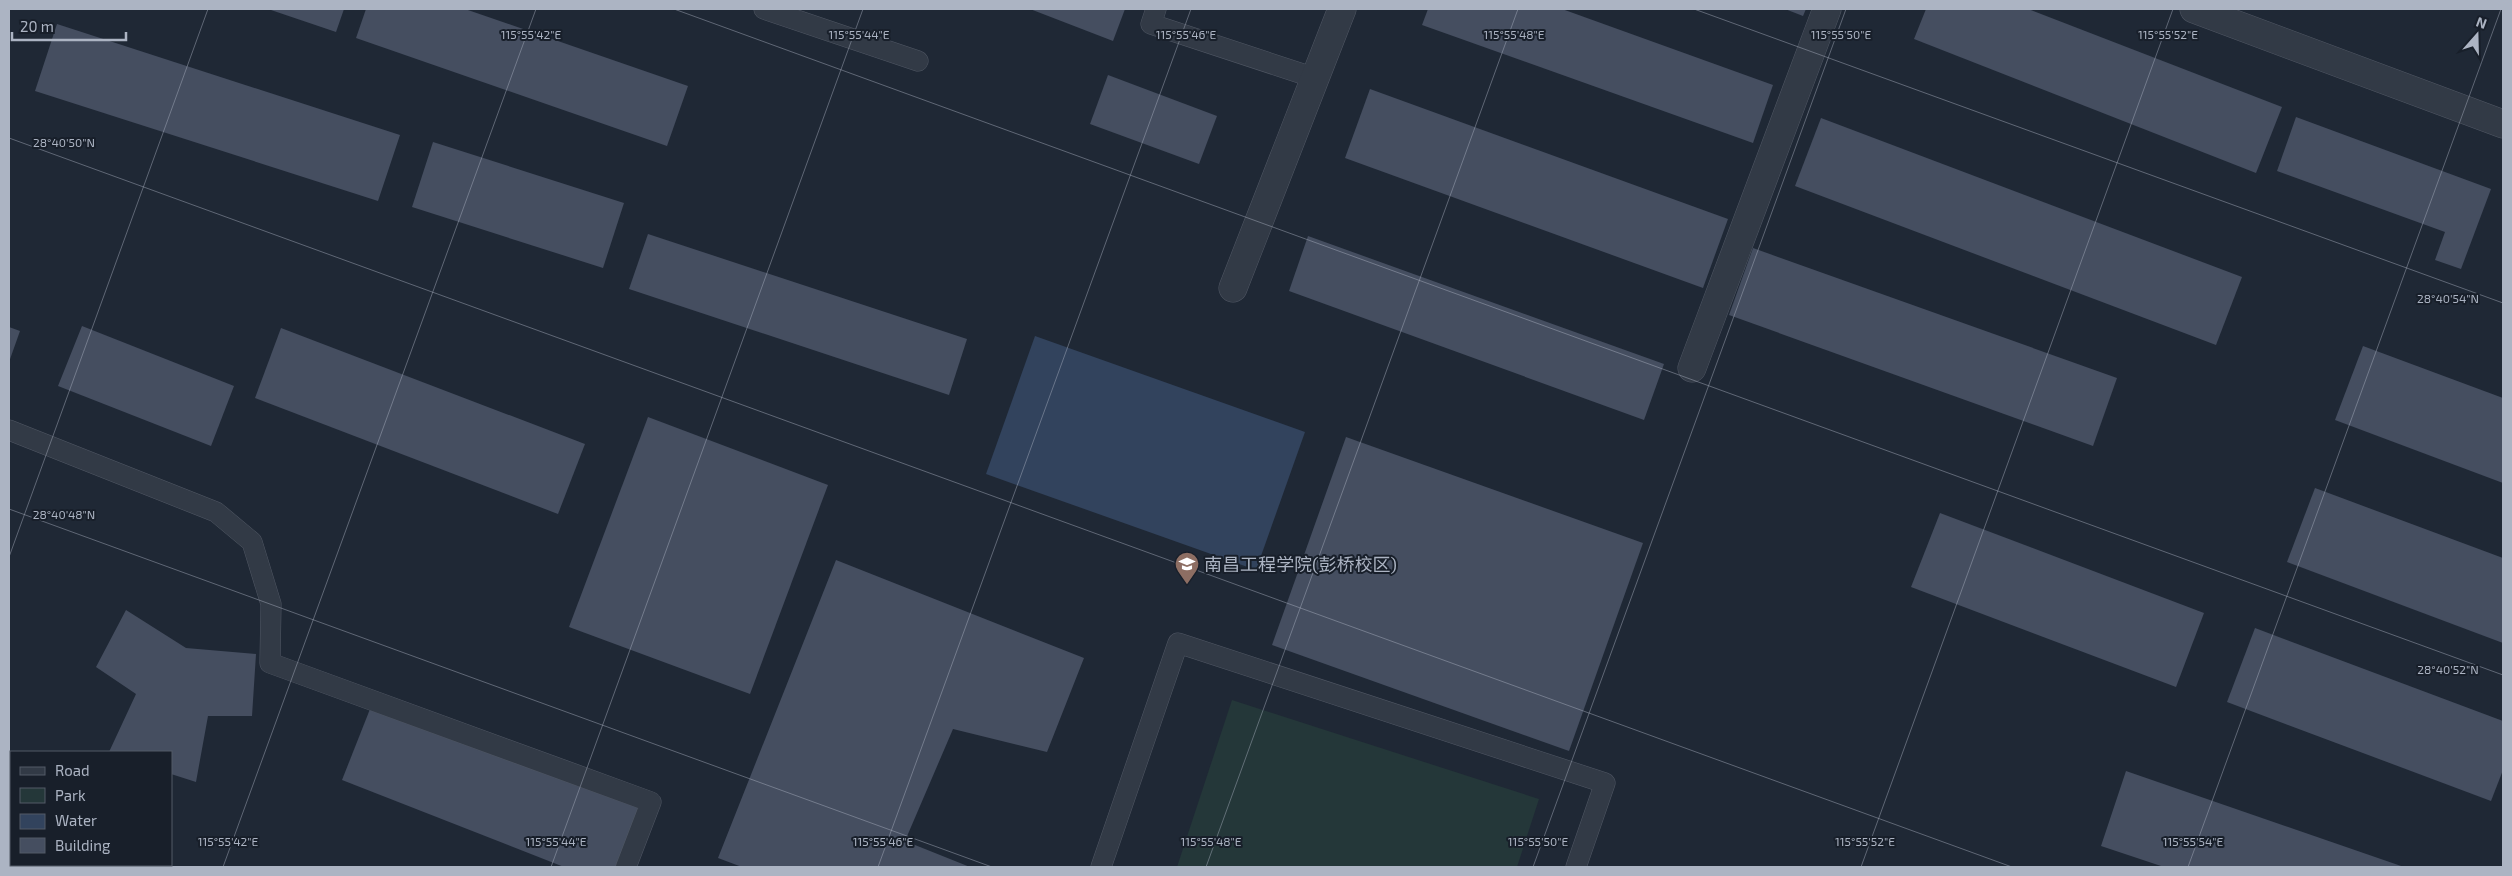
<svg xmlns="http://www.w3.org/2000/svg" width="2512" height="876" font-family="'Exo 2','Noto Sans SC',sans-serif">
	<rect width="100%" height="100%" fill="#1f2835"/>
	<!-- green -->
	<polygon fill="#243739" points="1232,700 1539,799 1517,867 1177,867"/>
	<!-- water -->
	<polygon fill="#32435d" points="1035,336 1305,432 1256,570 986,474"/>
	<!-- building -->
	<g fill="#454e60">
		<polygon points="268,9 344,9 336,32"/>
		<polygon points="366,9 465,9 688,86 667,146 356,38"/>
		<polygon points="1030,9 1125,9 1113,41"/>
		<polygon points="1428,9 1562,9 1773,85 1753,143 1422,25"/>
		<polygon points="1785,9 1806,9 1803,16"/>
		<polygon points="1926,9 2028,9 2282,107 2256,173 1914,39"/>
		<polygon points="57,24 400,135 378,201 35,91"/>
		<polygon points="1108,75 1217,116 1199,164 1090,124"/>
		<polygon points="1370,89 1728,219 1703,288 1345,158"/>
		<polygon points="2296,117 2491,189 2461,269 2435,260 2445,232 2277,171"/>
		<polygon points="1821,118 2242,277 2216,345 1795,186"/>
		<polygon points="433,142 624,203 603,268 412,207"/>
		<polygon points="648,234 967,339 949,395 629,289"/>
		<polygon points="1308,236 1664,364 1644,420 1289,291"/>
		<polygon points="1753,248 2117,378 2093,446 1729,315"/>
		<polygon points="82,326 234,386 211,446 58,386"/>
		<polygon points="9,327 20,331 9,362"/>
		<polygon points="281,328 585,444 558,514 255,398"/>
		<polygon points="2363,346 2503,398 2503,483 2335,420"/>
		<polygon points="648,417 828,485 750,694 569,627"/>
		<polygon points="1346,437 1643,543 1569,751 1272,645"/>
		<polygon points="2315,488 2503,558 2503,643 2287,562"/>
		<polygon points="1940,513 2204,613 2176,687 1911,587"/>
		<polygon points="836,560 1084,658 1047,752 953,729 905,841 970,867 742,867 718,858"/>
		<polygon points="126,610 186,648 256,654 252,716 208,716 196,782 171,774 171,752 109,752 136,694 96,667"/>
		<polygon points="2255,628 2503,721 2503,770 2491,801 2227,702"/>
		<polygon points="372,704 639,808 616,867 564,867 342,780"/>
		<polygon points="2126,771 2404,867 2164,867 2101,846"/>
		<polygon points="9,835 11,835 11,865 53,865 53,867 9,867"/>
	</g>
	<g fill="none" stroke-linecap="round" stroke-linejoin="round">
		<defs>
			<g id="lane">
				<polyline points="764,9 918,61"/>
				<polyline points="1156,9 1151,24 1315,78"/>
				<polyline points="9,430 216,512 252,542 271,604 270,663 651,802 626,867"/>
				<polyline points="1101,867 1178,643 1605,783 1576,867"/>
			</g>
			<g id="street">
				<polyline points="2194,9 2503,124"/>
				<polyline points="1233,288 1342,9"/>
				<polyline points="1692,368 1827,9"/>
			</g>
		</defs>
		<!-- lane casing -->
		<use href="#lane" stroke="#505764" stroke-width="21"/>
		<!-- street casing -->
		<use href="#street" stroke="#505764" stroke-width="29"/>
		<!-- lane -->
		<use href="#lane" stroke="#323a46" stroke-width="20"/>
		<!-- street -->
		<use href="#street" stroke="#323a46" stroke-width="28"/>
	</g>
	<!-- ticks -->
	<path fill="none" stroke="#acb4c3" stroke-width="1" stroke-opacity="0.45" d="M 674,9 L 2503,675M 1694,9 L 2503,303M 9,138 L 2012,867M 9,509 L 992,867M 9,557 L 208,9M 223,867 L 536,9M 551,867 L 863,9M 878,867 L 1191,9M 1206,867 L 1518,9M 1533,867 L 1846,9M 1861,867 L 2173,9M 2188,867 L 2501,9"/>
	<!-- icons -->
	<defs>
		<symbol id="university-pin" viewBox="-11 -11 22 30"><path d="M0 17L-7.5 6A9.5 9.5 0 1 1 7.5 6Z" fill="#8d6e63" stroke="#181f2a"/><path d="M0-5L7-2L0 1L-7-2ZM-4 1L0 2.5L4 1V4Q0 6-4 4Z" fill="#fff"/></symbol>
	</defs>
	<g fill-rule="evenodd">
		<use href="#university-pin" x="1173" y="550" width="28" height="38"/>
	</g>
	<g text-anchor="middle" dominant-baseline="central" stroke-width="4" stroke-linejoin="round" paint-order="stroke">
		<!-- poi labels -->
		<g font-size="18" fill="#acb4c3" stroke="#181f2a" text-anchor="start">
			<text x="1204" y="564">南昌工程学院(彭桥校区)</text>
		</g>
	</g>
	<g font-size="12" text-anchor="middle" fill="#acb4c3" stroke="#181f2a" stroke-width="4" stroke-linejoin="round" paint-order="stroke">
		<text x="859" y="39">115°55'44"E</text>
		<text x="1186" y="39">115°55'46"E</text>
		<text x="1841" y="39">115°55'50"E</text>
		<text x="2168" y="39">115°55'52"E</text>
		<text x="531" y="39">115°55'42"E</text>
		<text x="1514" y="39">115°55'48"E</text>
		<text x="64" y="147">28°40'50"N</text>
		<text x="2448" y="303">28°40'54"N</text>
		<text x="64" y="519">28°40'48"N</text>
		<text x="2448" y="674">28°40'52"N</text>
		<text x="228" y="846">115°55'42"E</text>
		<text x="556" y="846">115°55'44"E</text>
		<text x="883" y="846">115°55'46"E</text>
		<text x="1211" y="846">115°55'48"E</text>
		<text x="1538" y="846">115°55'50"E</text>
		<text x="1865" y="846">115°55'52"E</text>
		<text x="2193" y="846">115°55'54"E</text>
	</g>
	<!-- border -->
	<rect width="2512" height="876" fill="none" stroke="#acb4c3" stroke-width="20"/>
	<!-- legend -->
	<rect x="10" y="751" width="162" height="115" fill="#181f2a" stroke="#535b67"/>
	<rect x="20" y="767" width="25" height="8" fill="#323a46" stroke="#535b67"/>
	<text x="55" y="776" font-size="15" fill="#acb4c3">Road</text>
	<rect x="20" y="788" width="25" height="15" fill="#243739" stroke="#535b67"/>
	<text x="55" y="801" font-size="15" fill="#acb4c3">Park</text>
	<rect x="20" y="814" width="25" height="15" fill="#32435d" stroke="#535b67"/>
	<text x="55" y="826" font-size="15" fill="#acb4c3">Water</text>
	<rect x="20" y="838" width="25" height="15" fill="#454e60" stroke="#535b67"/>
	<text x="55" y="851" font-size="15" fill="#acb4c3">Building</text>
	<!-- north arrow -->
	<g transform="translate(2477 35) rotate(20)" stroke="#181f2a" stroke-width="4" paint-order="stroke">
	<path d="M0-4L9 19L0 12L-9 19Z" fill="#acb4c3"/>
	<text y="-8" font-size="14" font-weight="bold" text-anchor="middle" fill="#acb4c3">N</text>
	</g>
	<!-- scale -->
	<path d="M12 32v8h114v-8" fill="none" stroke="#acb4c3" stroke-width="2.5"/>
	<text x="20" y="32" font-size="15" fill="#acb4c3" stroke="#181f2a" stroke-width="4" paint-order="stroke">20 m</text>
</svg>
